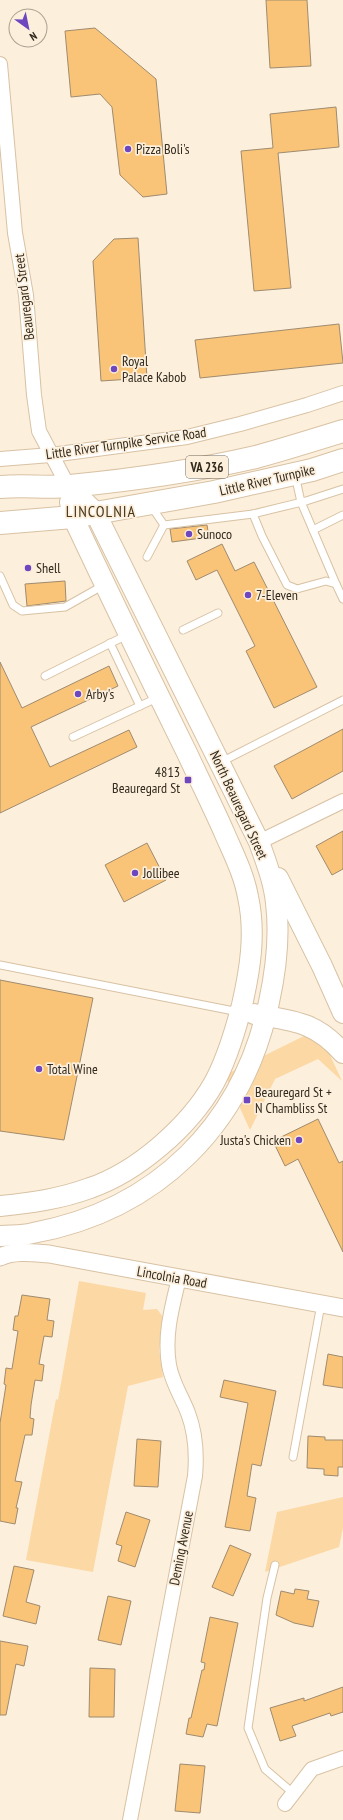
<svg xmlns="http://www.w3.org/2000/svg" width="343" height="1820" font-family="'PT Sans Narrow',sans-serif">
	<rect width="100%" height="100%" fill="#fcefdc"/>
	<!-- green -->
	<g fill="#fcd8a5">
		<polygon points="318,1029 342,1081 318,1059 275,1079 250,1130 225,1075"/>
		<polygon points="79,1281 146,1293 143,1310 157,1309 163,1317 159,1350 163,1377 128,1386 93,1572 26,1560 56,1399 58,1400"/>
		<polygon points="343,1497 343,1528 339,1547 265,1572 277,1512"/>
	</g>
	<!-- building -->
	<g fill="#f9c477" stroke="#a08b6f">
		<polygon points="266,0 307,0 311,66 270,68"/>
		<polygon points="95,28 156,79 167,194 143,197 120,175 112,107 100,94 71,97 65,31"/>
		<polygon points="336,107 339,147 278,153 291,288 254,291 241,151 273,148 270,114"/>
		<polygon points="138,238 147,378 101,381 93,261 114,239"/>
		<polygon points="339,324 343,363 200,378 195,340"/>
		<polygon points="207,525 209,537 172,542 170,529"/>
		<polygon points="222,544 235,571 254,562 317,687 274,708 246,651 255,646 217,570 196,580 187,561"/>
		<polygon points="65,581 66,601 27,606 25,584"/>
		<polygon points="0,662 22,708 109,666 118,686 31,727 50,767 129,730 137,747 0,813"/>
		<polygon points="343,729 343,771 292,799 274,766"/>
		<polygon points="343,831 343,869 332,875 316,846"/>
		<polygon points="147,843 166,880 124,902 105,865"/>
		<polygon points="0,980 93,998 64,1140 0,1131"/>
		<polygon points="318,1119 339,1163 343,1161 343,1252 298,1159 285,1166 273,1141"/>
		<polygon points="22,1295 50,1299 47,1320 54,1321 52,1337 44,1336 39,1364 44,1365 42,1381 35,1380 31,1405 30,1418 34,1419 32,1435 25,1435 15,1481 22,1482 16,1508 18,1508 15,1524 0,1521 0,1423 6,1385 4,1384 6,1368 12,1369 18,1331 13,1330 15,1316 18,1316"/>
		<polygon points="328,1354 343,1357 343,1388 323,1385"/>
		<polygon points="224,1380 276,1391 261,1466 252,1464 247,1496 256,1498 250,1531 225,1527 248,1403 220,1397"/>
		<polygon points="308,1436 325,1437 325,1440 343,1440 343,1467 338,1467 338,1476 324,1475 324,1469 307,1468"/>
		<polygon points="137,1439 161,1441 158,1487 134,1486"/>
		<polygon points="126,1512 150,1520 135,1567 118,1561 122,1546 116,1544"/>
		<polygon points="230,1545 251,1554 233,1596 212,1587"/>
		<polygon points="14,1566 34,1570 26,1602 40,1606 36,1624 3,1616"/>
		<polygon points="295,1589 309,1591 307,1599 319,1601 313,1627 294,1623 276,1615 281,1591 294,1594"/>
		<polygon points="108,1596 131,1601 121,1645 98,1640"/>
		<polygon points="210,1617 238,1623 217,1726 207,1724 203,1737 186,1734 189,1718 191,1718 202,1670 204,1670 205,1663 201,1662"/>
		<polygon points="0,1641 28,1646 24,1666 16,1664 6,1715 0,1715"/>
		<polygon points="90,1668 115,1669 114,1717 89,1717"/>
		<polygon points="343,1687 343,1712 331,1716 330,1713 292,1726 296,1736 280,1741 270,1708 304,1698 304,1701"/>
		<polygon points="180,1764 205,1766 200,1813 175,1811"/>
	</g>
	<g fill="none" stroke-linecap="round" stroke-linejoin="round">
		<defs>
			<g id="service">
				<polyline points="151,506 164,525 253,514 306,501 343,489"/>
				<polyline points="253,514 262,536 287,585 297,589 326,581 336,584 301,502 295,475"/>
				<polyline points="313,530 343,515"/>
				<polyline points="147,557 164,525"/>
				<polyline points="0,576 13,605 22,611 65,607 104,585"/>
				<polyline points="336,584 343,599"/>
				<polyline points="183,630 218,613"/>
				<polyline points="110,643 140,706"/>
				<polyline points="45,676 127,635"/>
				<polyline points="73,737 157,698"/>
				<polyline points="221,762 343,700"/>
				<polyline points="0,965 239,1012"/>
				<polyline points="293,1457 321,1304"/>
				<polyline points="275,1565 267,1598 248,1728 265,1769 293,1793"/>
			</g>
			<g id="minor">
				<polyline points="0,64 15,233 26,295 34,395 39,431 68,486"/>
				<polyline points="0,459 51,455 187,437 240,424 307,405 343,393"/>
				<polyline points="259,842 343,801"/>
				<polyline points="285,1804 312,1769 343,1758"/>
				<path d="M 130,1820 L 195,1476 C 197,1454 196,1434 188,1413 C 182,1397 172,1383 169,1365 C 164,1335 172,1307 179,1278"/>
			</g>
			<path id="tertiary" d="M 0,1257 C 15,1250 34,1253 49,1254 L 343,1308"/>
			<g id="secondary">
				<polyline points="278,878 322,966 343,1013"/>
				<path d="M 254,1014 C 293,1021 315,1021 343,1053"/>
				<path d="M 0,1206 C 31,1203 60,1199 90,1188 C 137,1172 189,1127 214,1083 C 227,1059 235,1032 242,1005 C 250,970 256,933 248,897 C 244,874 233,853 224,832 C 212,805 199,779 187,753 C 148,674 110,596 73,517 L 70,502"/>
				<path d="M 0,1236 C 11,1235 23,1236 33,1233 C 157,1210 243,1125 269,1002 C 276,970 280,936 276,903 C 274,882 266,862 259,842 L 95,512 L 68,486"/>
			</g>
			<g id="primary">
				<path d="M 0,487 C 23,485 47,488 70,486 C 132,480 195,471 256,457 C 285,449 314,440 343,431"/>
				<polyline points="0,523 73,517 214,492 312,470 343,460"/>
			</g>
		</defs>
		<!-- service casing -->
		<use href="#service" stroke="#d8c2a4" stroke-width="9"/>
		<!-- minor casing -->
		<use href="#minor" stroke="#d8c2a4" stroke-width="16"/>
		<!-- tertiary casing -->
		<use href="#tertiary" stroke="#d8c2a4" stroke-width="19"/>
		<!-- secondary casing -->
		<use href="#secondary" stroke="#d8c2a4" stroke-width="22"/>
		<!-- primary casing -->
		<use href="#primary" stroke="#d8c2a4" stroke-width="24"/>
		<!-- service -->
		<use href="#service" stroke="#fff" stroke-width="7"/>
		<!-- minor -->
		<use href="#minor" stroke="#fff" stroke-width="14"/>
		<!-- tertiary -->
		<use href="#tertiary" stroke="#fff" stroke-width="17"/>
		<!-- secondary -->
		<use href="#secondary" stroke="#fff" stroke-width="20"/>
		<!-- primary -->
		<use href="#primary" stroke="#fff" stroke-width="22"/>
	</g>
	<!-- markers -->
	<g fill="#6e46be" stroke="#fcefdc" stroke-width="1.5">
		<circle cx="128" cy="149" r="4"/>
		<circle cx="114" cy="369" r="4"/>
		<circle cx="189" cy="534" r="4"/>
		<circle cx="28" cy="568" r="4"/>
		<circle cx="248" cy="595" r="4"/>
		<circle cx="78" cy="694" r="4"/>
		<rect x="184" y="776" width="8" height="8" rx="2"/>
		<circle cx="135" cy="873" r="4"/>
		<circle cx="39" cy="1069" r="4"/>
		<rect x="243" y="1096" width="8" height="8" rx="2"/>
		<circle cx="299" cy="1140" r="4"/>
	</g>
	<g text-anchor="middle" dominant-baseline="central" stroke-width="3.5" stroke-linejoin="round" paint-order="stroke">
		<!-- shield labels -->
		<rect fill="#fcefdc" stroke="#6f6557" stroke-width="1" x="186" y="456" width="42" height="22" rx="3"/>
		<g font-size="13" font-weight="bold" fill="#322a1e">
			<text x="207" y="467">VA 236</text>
		</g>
		<!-- poi labels -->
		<g font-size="14" fill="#322a1e" stroke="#fcefdc" text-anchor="start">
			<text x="136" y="149">Pizza Boli's</text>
			<text x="122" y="361">Royal<tspan x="122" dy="16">Palace Kabob</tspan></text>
			<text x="197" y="534">Sunoco</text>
			<text x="36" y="568">Shell</text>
			<text x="256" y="595">7-Eleven</text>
			<text x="86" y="694">Arby's</text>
			<text x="180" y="772" text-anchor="end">4813<tspan x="180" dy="16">Beauregard St</tspan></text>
			<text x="143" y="873">Jollibee</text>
			<text x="47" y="1069">Total Wine</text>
			<text x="255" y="1092">Beauregard St +<tspan x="255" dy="16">N Chambliss St</tspan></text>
			<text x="291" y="1140" text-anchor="end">Justa's Chicken</text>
		</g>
		<!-- street labels -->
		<g font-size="14" fill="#322a1e" stroke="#fcefdc">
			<text transform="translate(24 297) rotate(-97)">Beauregard Street</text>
			<text transform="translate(126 443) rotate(-8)">Little River Turnpike Service Road</text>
			<text transform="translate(267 480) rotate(-13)">Little River Turnpike</text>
			<text transform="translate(239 805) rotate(65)">North Beauregard Street</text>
			<text transform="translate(172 1277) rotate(10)">Lincolnia Road</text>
			<text transform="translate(181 1548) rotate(-79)">Deming Avenue</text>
		</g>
		<!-- quarter labels -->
		<g font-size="16" letter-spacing="1" fill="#4a381d" stroke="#fcefdc">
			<text x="101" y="511">LINCOLNIA</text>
		</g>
	</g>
	<!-- north arrow -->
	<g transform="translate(28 28) rotate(147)"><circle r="19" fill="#fcefdc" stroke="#aba090"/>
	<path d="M0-3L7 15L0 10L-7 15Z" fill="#6e46be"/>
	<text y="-6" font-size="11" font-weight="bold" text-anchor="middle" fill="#322a1e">N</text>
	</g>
</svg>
